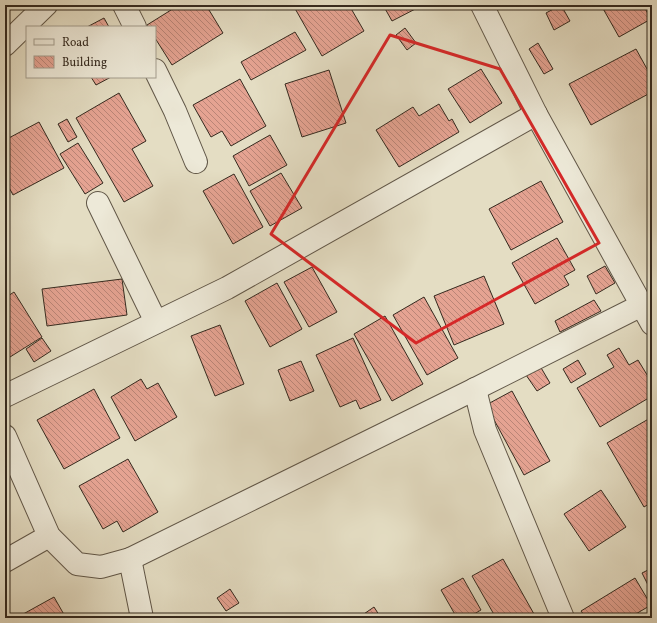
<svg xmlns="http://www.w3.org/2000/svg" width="657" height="623" font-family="Vollkorn,serif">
	<defs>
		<pattern id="building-back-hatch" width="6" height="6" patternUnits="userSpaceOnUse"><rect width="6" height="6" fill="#e5a392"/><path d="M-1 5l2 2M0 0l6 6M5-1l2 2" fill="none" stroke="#ba8577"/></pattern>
	</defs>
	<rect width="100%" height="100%" fill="#e4ddc3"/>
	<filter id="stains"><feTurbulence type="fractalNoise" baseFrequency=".005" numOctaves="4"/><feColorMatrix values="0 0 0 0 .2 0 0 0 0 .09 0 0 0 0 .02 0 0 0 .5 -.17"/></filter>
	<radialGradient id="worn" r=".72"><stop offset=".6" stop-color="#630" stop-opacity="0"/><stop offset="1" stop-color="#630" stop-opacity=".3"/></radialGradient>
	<!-- building -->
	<g fill="url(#building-back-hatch)" stroke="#352a1f">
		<polygon points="179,5 206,5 223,33 172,65 155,38 155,27 148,27 147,25"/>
		<polygon points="293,5 349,5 364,31 322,56"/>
		<polygon points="383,5 423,5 392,21"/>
		<polygon points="561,5 570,21 554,30 546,13"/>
		<polygon points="601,5 643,5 651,19 619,37"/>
		<polygon points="104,18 109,27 87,27"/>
		<polygon points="405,28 416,43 407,50 396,35"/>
		<polygon points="295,32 306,50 251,80 241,62"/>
		<polygon points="538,43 553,69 544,74 529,49"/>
		<polygon points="636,49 652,78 652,92 591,125 569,84"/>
		<polygon points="481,69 502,103 470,123 448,89"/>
		<polygon points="329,70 346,123 302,137 285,84"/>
		<polygon points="91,77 111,77 96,85"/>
		<polygon points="240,79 266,126 231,146 222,131 211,137 193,105"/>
		<polygon points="119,93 146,141 132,149 153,186 124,202 76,118"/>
		<polygon points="439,104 449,121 452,119 459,132 399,167 376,130 413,107 419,116"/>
		<polygon points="67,119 77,137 68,142 58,124"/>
		<polygon points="39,122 64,168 13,195 5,180 5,140"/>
		<polygon points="270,135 287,165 249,186 233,156"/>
		<polygon points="78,143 103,183 85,194 60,154"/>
		<polygon points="281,173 302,208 270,226 250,191"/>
		<polygon points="234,174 263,227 233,244 203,191"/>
		<polygon points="541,181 563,222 511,250 489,209"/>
		<polygon points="557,238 575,270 564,276 569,285 535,304 512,263"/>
		<polygon points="605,266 615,283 596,294 587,276"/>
		<polygon points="312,267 337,312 309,327 284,282"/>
		<polygon points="484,276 504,324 454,345 434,296"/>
		<polygon points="122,279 127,315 47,326 42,289"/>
		<polygon points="277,283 302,329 270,347 245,301"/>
		<polygon points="14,292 42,337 10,357 5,349 5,298"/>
		<polygon points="424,297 458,358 427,375 393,315"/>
		<polygon points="594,300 601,311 560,332 555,321"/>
		<polygon points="385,316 423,384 392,401 354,334"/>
		<polygon points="220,325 244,384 215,396 191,336"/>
		<polygon points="42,338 51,351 34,362 26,349"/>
		<polygon points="353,338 381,400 360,409 356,400 340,407 316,355"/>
		<polygon points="619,348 629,365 638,360 652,383 652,396 600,427 577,388 614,367 607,355"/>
		<polygon points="578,360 586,374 571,383 563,369"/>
		<polygon points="301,361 314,391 290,401 278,370"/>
		<polygon points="540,366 550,383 537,391 526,375"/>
		<polygon points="141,379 147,389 158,383 177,417 135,441 111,397"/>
		<polygon points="94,389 120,438 64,469 37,420"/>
		<polygon points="512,391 550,461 524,475 486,405"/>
		<polygon points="652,417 652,502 644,507 607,443"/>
		<polygon points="128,459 158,512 123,532 117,521 103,529 79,486"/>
		<polygon points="601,490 626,527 589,551 564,514"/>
		<polygon points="503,559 534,614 526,618 496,618 472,576"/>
		<polygon points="652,568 652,593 642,573"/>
		<polygon points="463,578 481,610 467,618 457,618 441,590"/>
		<polygon points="635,578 651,605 629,618 586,618 581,611"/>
		<polygon points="230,589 239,603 226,611 217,598"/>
		<polygon points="54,597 66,618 16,618"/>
		<polygon points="374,607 381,618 358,618"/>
	</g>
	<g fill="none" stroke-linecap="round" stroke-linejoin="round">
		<defs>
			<g id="minor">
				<polyline points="124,5 135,27"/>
				<polyline points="482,5 536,114 652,324"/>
				<polyline points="5,45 46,5"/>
				<polyline points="155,70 175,111 196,162"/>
				<polyline points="98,203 156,322"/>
				<polyline points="475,389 485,430 563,618"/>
				<polyline points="5,396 227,288 536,114"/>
				<polyline points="5,436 49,536 77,564 101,567 130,559 142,618"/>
				<polyline points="130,559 475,389 642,305"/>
				<polyline points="5,561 49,536"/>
			</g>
		</defs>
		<!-- minor casing -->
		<use href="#minor" stroke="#615748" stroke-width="24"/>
		<!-- minor -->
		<use href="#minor" stroke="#ede9d8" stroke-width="22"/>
	</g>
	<!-- marked area -->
	<path fill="none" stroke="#d62828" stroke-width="3" stroke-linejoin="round" d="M 390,35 L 500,69 L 599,243 L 416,343 L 271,234 Z"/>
	<!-- margin -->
	<rect width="657" height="623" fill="none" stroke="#e4ddc3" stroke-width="20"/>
	<rect x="6" y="6" width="645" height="611" fill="none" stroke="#352a1f" stroke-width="2"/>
	<rect x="10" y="10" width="637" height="603" fill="none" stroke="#352a1f"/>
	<!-- legend -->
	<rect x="26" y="26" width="130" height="52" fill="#ede9d8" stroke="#a39d8e"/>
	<rect x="34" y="39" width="20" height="6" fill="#ede9d8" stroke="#a39d8e"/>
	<text x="62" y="46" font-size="12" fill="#352a1f">Road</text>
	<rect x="34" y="56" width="20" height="12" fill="url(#building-back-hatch)" stroke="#a39d8e"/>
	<text x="62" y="66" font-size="12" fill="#352a1f">Building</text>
	<rect width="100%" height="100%" filter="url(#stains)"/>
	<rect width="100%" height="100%" fill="url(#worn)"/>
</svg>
